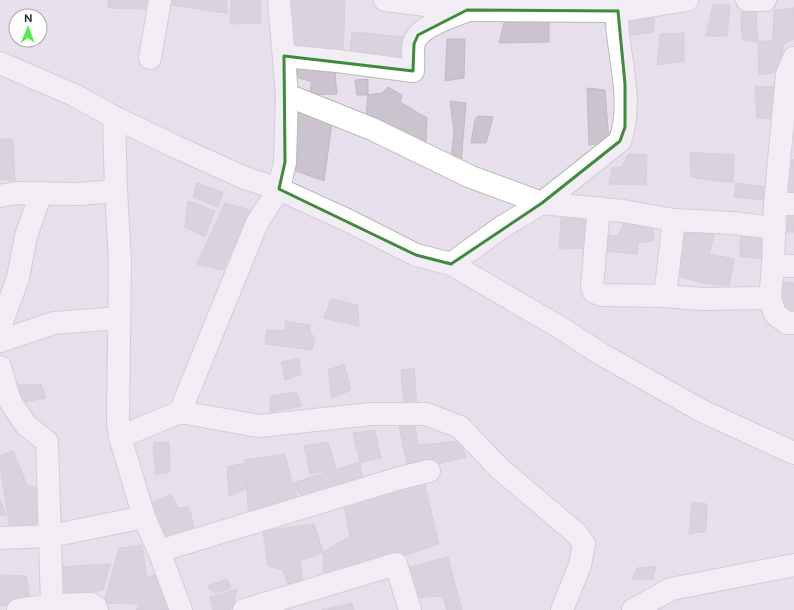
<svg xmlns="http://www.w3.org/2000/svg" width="794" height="610" font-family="Raleway,sans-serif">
	<rect width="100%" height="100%" fill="#e8dfec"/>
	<!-- building -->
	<g fill="#cbc3ce" stroke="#c4b8c7">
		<polygon points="108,0 149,0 149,9 108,8"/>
		<polygon points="170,0 227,0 227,13 170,5"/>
		<polygon points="231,0 261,0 261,23 230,24"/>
		<polygon points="288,0 345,0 343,57 295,56"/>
		<polygon points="713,5 730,5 727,36 706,36"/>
		<polygon points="794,8 794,39 783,44 782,71 759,75 758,42 773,40 774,10"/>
		<polygon points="741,12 756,12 758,42 742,40"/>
		<polygon points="625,16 654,16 654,32 625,36"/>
		<polygon points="505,19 549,22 549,42 499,43"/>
		<polygon points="352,32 405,37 410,64 349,61"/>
		<polygon points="684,33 684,61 657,65 660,34"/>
		<polygon points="447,39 465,39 464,78 445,81"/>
		<polygon points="296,62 334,62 337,94 309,95 312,82 296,77"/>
		<polygon points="368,79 368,95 357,95 355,80"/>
		<polygon points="755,86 776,87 776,119 757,118"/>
		<polygon points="388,87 402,95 400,102 427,118 426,146 366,117 368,95 382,93"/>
		<polygon points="587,88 605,90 609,142 589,145"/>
		<polygon points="450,101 466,103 461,164 451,159 454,132"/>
		<polygon points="291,109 332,123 324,181 290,169"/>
		<polygon points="478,116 493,117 486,143 471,143 475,120"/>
		<polygon points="0,139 13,139 15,181 0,179"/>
		<polygon points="690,152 734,155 733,182 715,181 691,177"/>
		<polygon points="628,154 647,155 646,185 609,184 612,168 622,167"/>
		<polygon points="790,159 794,160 794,200 786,201"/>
		<polygon points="197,183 223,192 218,207 193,197"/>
		<polygon points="736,183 767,187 767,200 734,197"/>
		<polygon points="188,201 215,211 205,237 185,227"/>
		<polygon points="225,203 250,210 223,270 197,264"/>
		<polygon points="788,211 794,211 794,232 787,232"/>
		<polygon points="561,218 591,219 591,248 559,249"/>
		<polygon points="624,223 654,226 653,241 638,243 637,254 602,251 603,235 618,236"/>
		<polygon points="683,227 714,235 702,283 675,275"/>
		<polygon points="741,235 763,238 761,259 740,256 740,241"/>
		<polygon points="709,254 734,259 729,286 702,283"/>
		<polygon points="783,282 794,283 794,310 778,308 781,286"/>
		<polygon points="331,299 358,305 359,326 324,318"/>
		<polygon points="285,321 310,325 310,333 315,337 312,350 265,344 267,330 286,331"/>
		<polygon points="299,358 301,374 285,380 281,362"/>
		<polygon points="344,364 351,390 332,398 328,370"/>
		<polygon points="414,368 417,406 404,409 401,370"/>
		<polygon points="41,384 46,398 13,404 8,386"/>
		<polygon points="296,392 302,406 270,412 270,396"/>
		<polygon points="414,421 418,445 460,441 466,457 408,471 399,425"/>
		<polygon points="375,430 381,458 360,462 353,433"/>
		<polygon points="169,442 170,472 156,475 153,449 154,443"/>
		<polygon points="328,442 336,469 310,474 304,446"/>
		<polygon points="13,451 27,485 41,490 45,530 11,536 0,466 0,456"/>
		<polygon points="285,454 291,479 247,489 245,460"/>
		<polygon points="360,462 363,482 305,502 293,483"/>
		<polygon points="245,463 247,489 229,496 227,467"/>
		<polygon points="291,479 301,507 249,520 247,489"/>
		<polygon points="424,482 439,544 324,583 323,552 350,536 343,500"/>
		<polygon points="171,494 178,508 189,507 196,536 162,545 150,504"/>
		<polygon points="0,499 6,515 0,516"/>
		<polygon points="692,502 707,504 706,531 689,534"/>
		<polygon points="314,524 323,552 300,561 304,588 291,592 283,570 268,566 263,531"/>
		<polygon points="142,545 147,577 155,575 168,610 136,610 139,604 104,603 119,548"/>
		<polygon points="448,557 462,610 447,610 443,596 409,598 406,568"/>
		<polygon points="110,564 103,590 56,599 59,567"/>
		<polygon points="656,566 653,579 632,579 637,568"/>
		<polygon points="0,575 26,576 31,602 0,606"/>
		<polygon points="227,579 231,588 215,593 207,586"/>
		<polygon points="237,589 233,608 229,610 213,610 210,597"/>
		<polygon points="352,603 354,610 321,610"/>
	</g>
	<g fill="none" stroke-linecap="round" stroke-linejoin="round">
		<defs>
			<g id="minor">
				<polyline points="385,0 467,10 618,11 687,0"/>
				<polyline points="747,0 765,0"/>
				<path d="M 284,56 L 337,61 L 413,71 C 414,62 412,51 414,43 C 419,26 451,17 466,11"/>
				<polyline points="150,58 160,0"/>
				<polyline points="794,58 787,75 775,204 773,266 770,298 775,314 787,323 794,323"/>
				<polyline points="0,63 74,95 114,117 174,146 245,178 260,183 279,189 349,221 416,255 451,264 561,328 601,354 702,411 794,453"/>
				<polyline points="287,95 372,129 471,177 542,203 623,211 674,220 732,223 775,228"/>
				<polyline points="114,117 116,191 120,261 118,422 120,437 144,517 159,551 181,610"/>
				<polyline points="0,196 16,193 78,194 116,191"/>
				<polyline points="775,204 794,204"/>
				<polyline points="599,208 592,286 594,292 602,295 665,296 702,299 770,298"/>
				<path d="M 451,264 L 502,227 L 542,203 L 620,141 C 632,106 622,69 618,34 C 616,23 618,11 617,0"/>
				<polyline points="773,266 794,266"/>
				<polyline points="665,296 674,220"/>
				<polyline points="0,327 18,278 26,236 41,193"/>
				<polyline points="0,341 54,323 119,318"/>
				<polyline points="0,367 10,401 26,425 47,442 52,605 18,610"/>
				<polyline points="180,412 259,426 371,414 426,414 460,427 499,468 577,534 584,544 580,565 562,610"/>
				<polyline points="120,437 180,412 257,223 279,189 285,162 287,95 279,0"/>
				<polyline points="0,538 51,536 144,517"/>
				<polyline points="159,551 400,478 429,471"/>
				<polyline points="52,605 91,604 96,607 97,610"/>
				<polyline points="244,610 396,564 410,610"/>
				<polyline points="633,610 671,589 794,565"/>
			</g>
		</defs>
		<!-- minor casing -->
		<use href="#minor" stroke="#b3bdb2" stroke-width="24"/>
		<!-- minor -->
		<use href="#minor" stroke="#fff" stroke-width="22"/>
	</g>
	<!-- marked area -->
	<path d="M0 0H794V610H0ZM 467,10 L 618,11 L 625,84 L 625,127 L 620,141 L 542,203 L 451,264 L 416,255 L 279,189 L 285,162 L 284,56 L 413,71 L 414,44 L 418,35 Z" fill="#e8dfec" fill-opacity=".55" fill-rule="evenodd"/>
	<path fill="none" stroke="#408a3c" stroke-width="3" stroke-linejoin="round" d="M 467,10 L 618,11 L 625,84 L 625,127 L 620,141 L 542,203 L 451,264 L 416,255 L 279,189 L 285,162 L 284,56 L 413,71 L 414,44 L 418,35 Z"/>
	<!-- north arrow -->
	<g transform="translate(28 28) rotate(1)"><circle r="19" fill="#ffffff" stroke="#aaaaaa"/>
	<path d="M0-3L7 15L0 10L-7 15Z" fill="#55e94e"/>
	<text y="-6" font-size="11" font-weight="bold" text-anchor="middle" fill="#2b2b2b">N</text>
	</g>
</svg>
